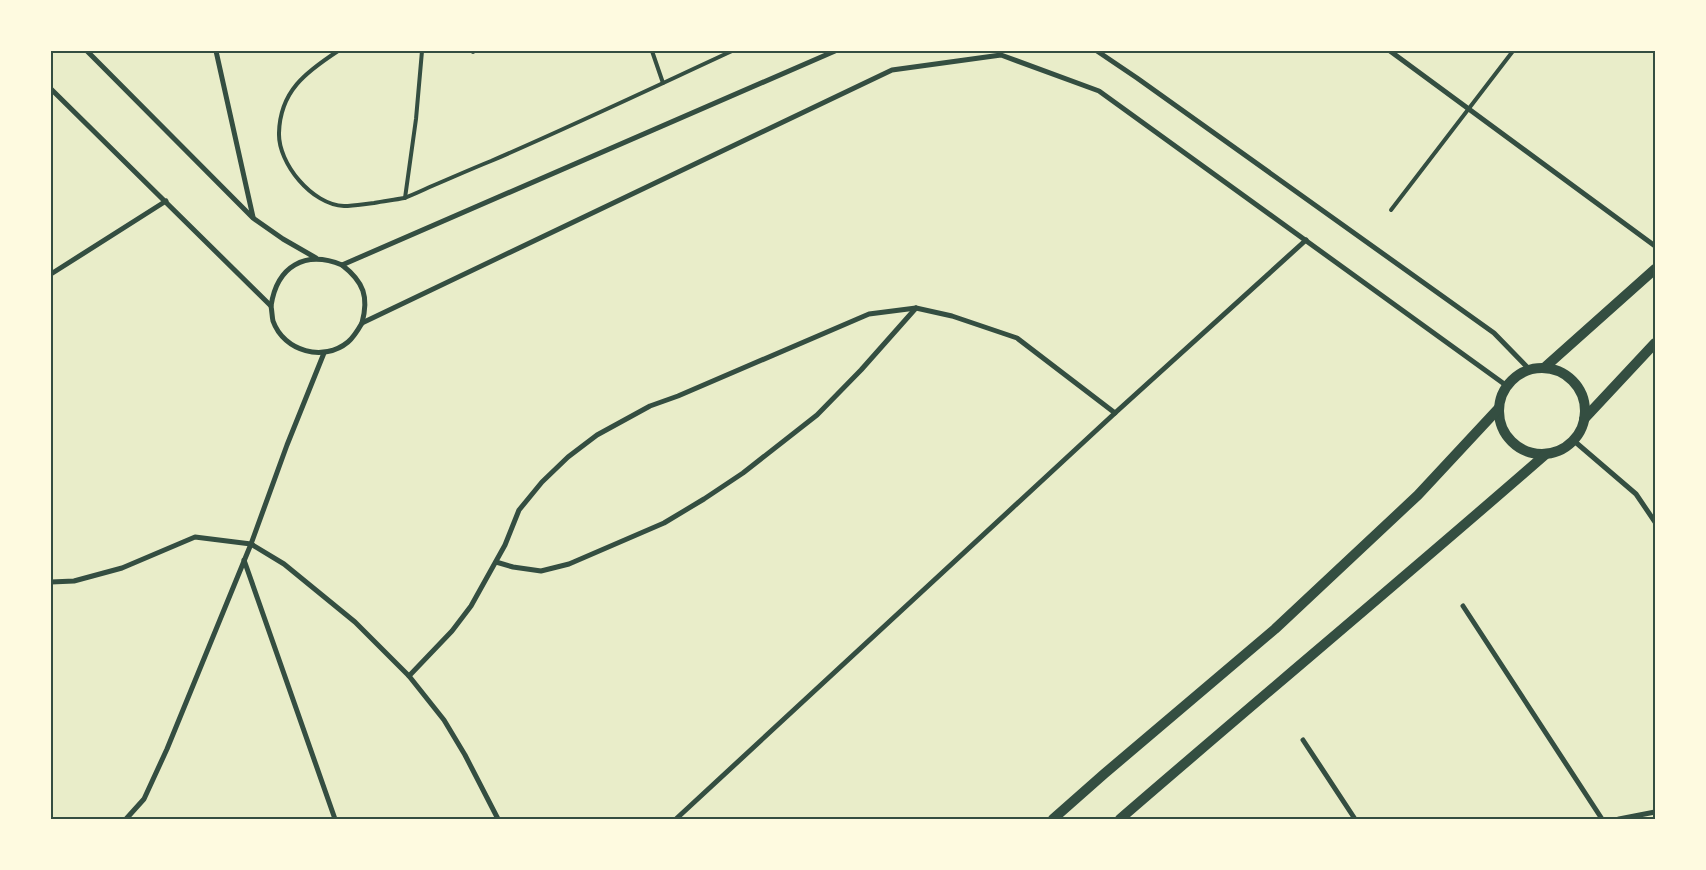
<svg xmlns="http://www.w3.org/2000/svg" width="1706" height="870" font-family="Inter,sans-serif">
	<rect width="100%" height="100%" fill="#e9edc9"/>
	<g fill="none" stroke-linecap="round" stroke-linejoin="round">
		<!-- service -->
		<g stroke="#344e41" stroke-width="4">
			<path d="M 338,51 C 306,72 280,91 279,133 C 278,163 312,205 344,206 C 354,206 364,204 374,203 C 384,201 394,200 404,198 C 413,195 423,190 432,186 C 451,178 471,169 491,161 C 572,126 652,88 732,51"/>
			<polyline points="652,51 663,83"/>
			<polyline points="473,52 473,51"/>
			<polyline points="405,198 416,119 422,51"/>
			<polyline points="1391,210 1513,51"/>
		</g>
		<!-- minor -->
		<g stroke="#344e41" stroke-width="5">
			<polyline points="87,51 253,218 283,239 316,258"/>
			<polyline points="216,51 253,217"/>
			<polyline points="1097,51 1137,78 1494,333 1530,370"/>
			<polyline points="1390,51 1655,246"/>
			<path d="M 51,89 L 271,306 C 272,311 272,317 273,321 C 284,352 324,362 348,342 C 354,337 358,330 362,323 L 892,70 L 1001,55 L 1099,91 L 1507,386"/>
			<path d="M 342,265 C 364,282 369,297 362,323"/>
			<polyline points="51,274 166,201"/>
			<path d="M 271,306 C 277,266 305,250 342,265 L 835,51"/>
			<polyline points="1573,440 1636,494 1655,522"/>
			<polyline points="244,560 335,819"/>
			<polyline points="496,562 513,567 541,571 569,564 664,523 704,499 743,473 817,415 861,370 916,308"/>
			<polyline points="51,582 74,581 122,568 195,537 251,544 284,564 355,622 409,676 444,720 465,755 498,819"/>
			<polyline points="1463,606 1602,819"/>
			<polyline points="409,676 452,631 471,606 505,545 519,510 542,482 568,457 597,435 650,406 678,396 869,314 916,308 952,316 1017,338 1115,413"/>
			<polyline points="1303,740 1355,819"/>
			<polyline points="126,819 144,799 167,749 251,544 287,445 324,353"/>
			<polyline points="676,819 1115,413 1306,240"/>
			<polyline points="1619,819 1655,812"/>
		</g>
		<!-- secondary -->
		<g stroke="#344e41" stroke-width="10">
			<polyline points="1544,368 1655,269"/>
			<circle cx="1542" cy="411" r="43"/>
			<polyline points="1584,419 1655,343"/>
			<polyline points="1053,819 1104,774 1275,629 1418,495 1499,408"/>
			<path d="M 1120,819 C 1261,697 1405,577 1546,454"/>
		</g>
	</g>
	<!-- border -->
	<rect width="1706" height="870" fill="none" stroke="#fefae0" stroke-width="105"/>
	<rect x="52" y="52" width="1602" height="766" fill="none" stroke="#344e41" stroke-width="2"/>
</svg>
